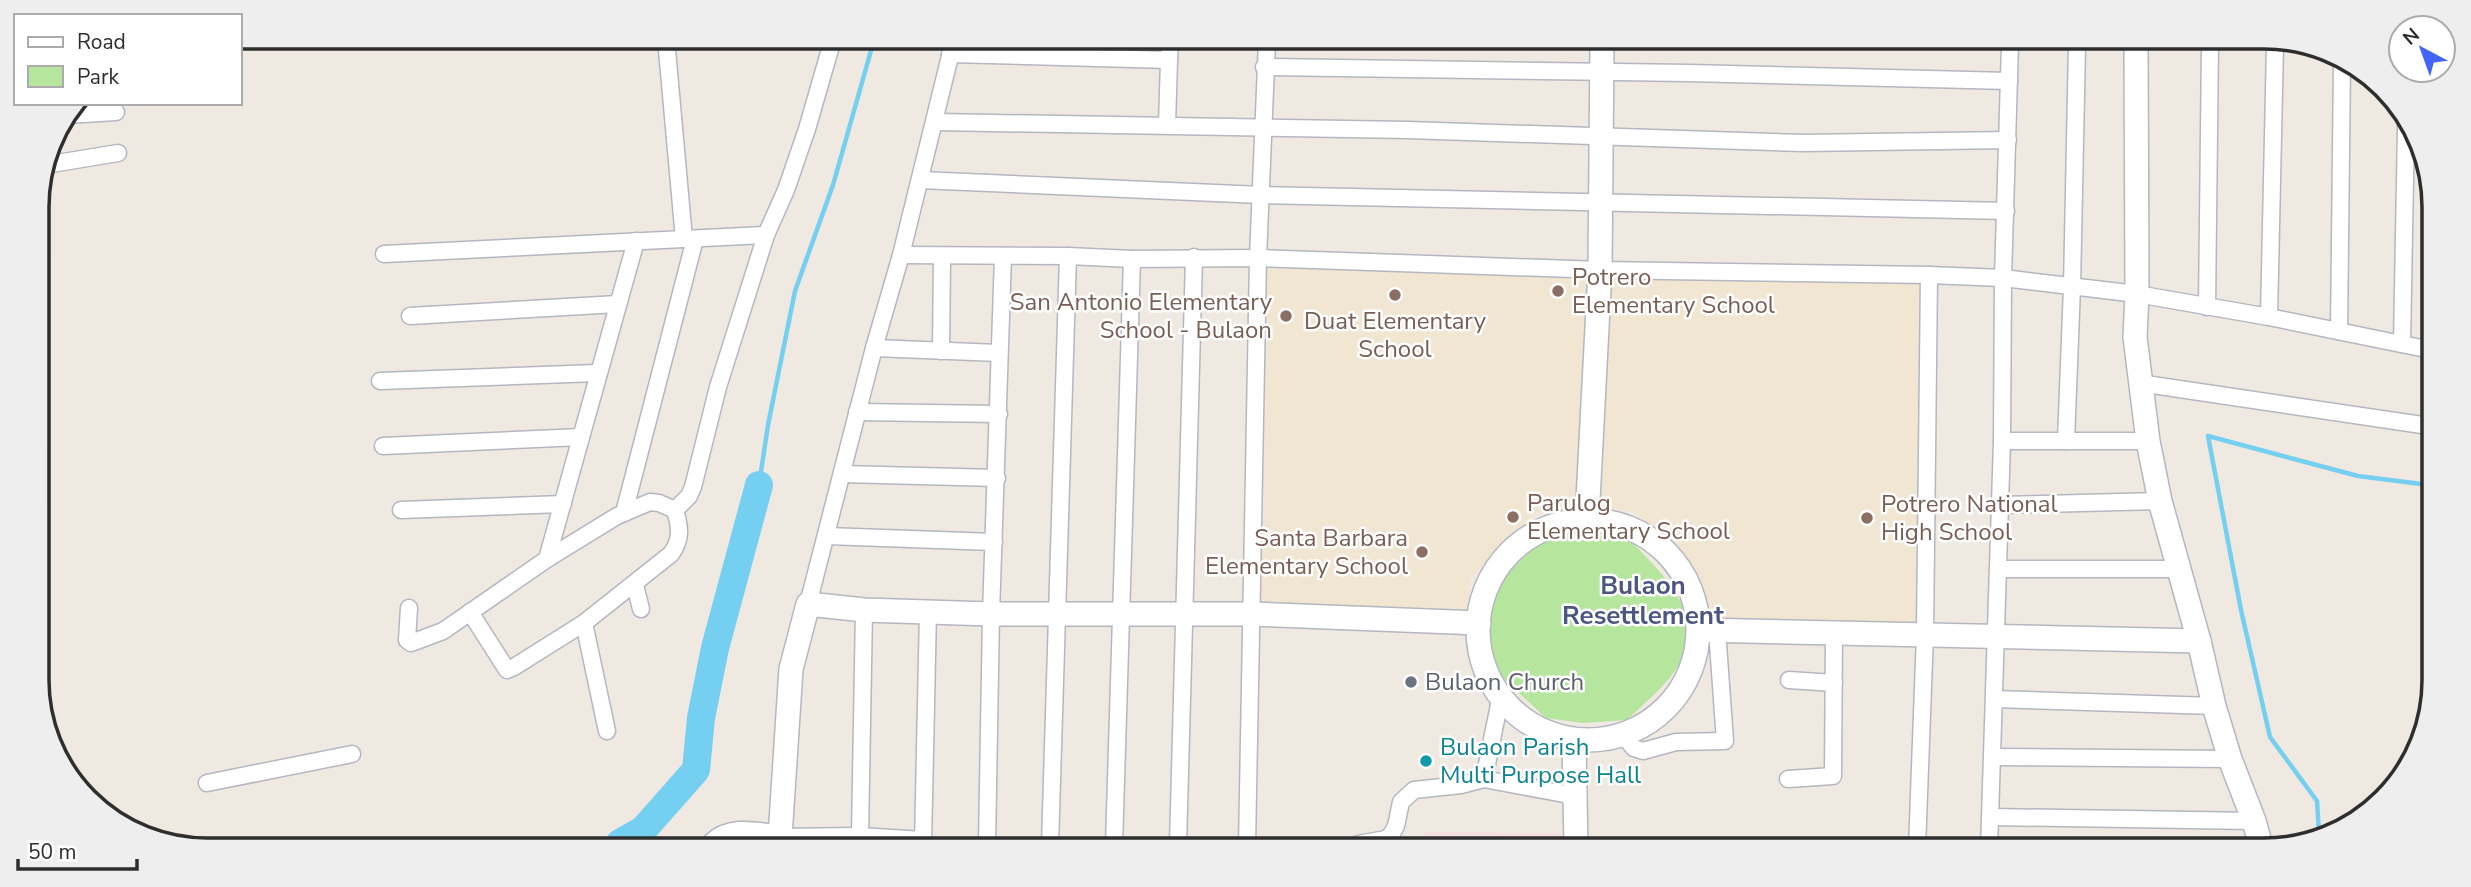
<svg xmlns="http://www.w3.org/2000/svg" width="2471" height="887" font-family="'Nunito Sans',sans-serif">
	<rect width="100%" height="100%" fill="#efe9e1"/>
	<!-- education -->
	<g fill="#f0e6d1">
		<polygon points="1263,266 1588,272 1582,509 1535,513 1470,579 1469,618 1260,607"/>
		<polygon points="1605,276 1920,280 1916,630 1712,625 1707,599 1683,560 1635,512 1599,507"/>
	</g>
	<!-- medical -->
	<polygon fill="#f5dfe0" points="1424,832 1568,833 1568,847 1423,846"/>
	<!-- green -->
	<path fill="#b6e59e" d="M 1547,535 L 1626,536 C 1661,573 1712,615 1676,669 C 1664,688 1643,704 1627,720 L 1583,723 L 1546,718 L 1490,666 L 1492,589 Z"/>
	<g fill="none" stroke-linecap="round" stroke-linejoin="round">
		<!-- stream -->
		<g stroke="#75cff0" stroke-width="4.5">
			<polyline points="759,485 768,425 795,291 833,185 874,40"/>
			<polyline points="2319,833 2317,801 2270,737 2241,610 2208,436 2358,476 2429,485"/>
		</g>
		<!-- river -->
		<polyline stroke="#75cff0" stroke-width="28" points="620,843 643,830 696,770 701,718 715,648 759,485"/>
		<defs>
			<g id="street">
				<polyline points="666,39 684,239"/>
				<polyline points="950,54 1169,60 1170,41"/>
				<polyline points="1264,67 1689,73 2009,81"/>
				<polyline points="67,115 116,112"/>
				<polyline points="936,122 1408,130 1803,143 2008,140"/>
				<polyline points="1167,125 1169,60"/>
				<polyline points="45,165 118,153"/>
				<polyline points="920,180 1261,195 2006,211"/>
				<polyline points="37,234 40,232 38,192"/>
				<polyline points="384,254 766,235"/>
				<polyline points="901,255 1068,256 1132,259 1258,258 1600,270 1929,275 2003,278 2137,294 2269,317 2431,350"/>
				<polyline points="2207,307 2210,45"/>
				<polyline points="410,316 618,304"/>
				<polyline points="2269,317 2275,45"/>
				<polyline points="2339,331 2342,62"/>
				<polyline points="2402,344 2406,126"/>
				<polyline points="874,348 999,353"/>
				<polyline points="941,351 942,257"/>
				<polyline points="380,381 597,373"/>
				<polyline points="2139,383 2429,426"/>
				<polyline points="857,412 999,414"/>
				<polyline points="2002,441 2148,441"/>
				<polyline points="2066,441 2072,287 2077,45"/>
				<polyline points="383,446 581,437"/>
				<polyline points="842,474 997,478"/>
				<polyline points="1999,505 2160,501"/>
				<polyline points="401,510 563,504"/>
				<polyline points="624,513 695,239"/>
				<polyline points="827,536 994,542"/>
				<polyline points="547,559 636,241"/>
				<polyline points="1998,569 2178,569"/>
				<polyline points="635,585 641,609"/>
				<polyline points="808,604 874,348 901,255 954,40"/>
				<polyline points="409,608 407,640 411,643 443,631 547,559 617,516 650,502 659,503 675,510 689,496 693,487 718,387 766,235 786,190 807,129 833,39"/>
				<path d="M 470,612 L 507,670 L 514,667 L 584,623 L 671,554 C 682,539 680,527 675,510"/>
				<polyline points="584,623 607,731"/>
				<polyline points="1789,680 1834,683"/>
				<polyline points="1995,699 2214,706"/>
				<polyline points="1623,735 1634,748 1643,751 1676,742 1725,741 1717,630"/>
				<polyline points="1993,757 2230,759"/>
				<polyline points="1484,779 1501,695"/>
				<polyline points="1788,779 1833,776 1834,633"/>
				<polyline points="207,783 352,754"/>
				<polyline points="1991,817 2254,821"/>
				<polyline points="860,836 864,610"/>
				<polyline points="780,844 780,837 860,836 923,840"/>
				<polyline points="923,844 928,611"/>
				<polyline points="1358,844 1386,839 1391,835 1396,826 1401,802 1414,790 1461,785 1484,779 1575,796"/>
				<polyline points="987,845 991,614 1003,256"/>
				<polyline points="1050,845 1068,256"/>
				<polyline points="1114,845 1132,259"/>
				<polyline points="1178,845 1194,257"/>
				<polyline points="1247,846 1258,258 1267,41"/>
				<polyline points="1917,848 1925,634 1929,275"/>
				<polyline points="1989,849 2002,441 2003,278 2010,44"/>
			</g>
			<g id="secondary">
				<polyline points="2136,45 2137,294 2135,337 2148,441 2160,501 2199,641 2214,706 2230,759 2254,821 2262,850"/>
				<polyline points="1587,519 1600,270 1602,43"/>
				<circle cx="1588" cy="630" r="110"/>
				<polyline points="1700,630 2199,641"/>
				<polyline points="1574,743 1576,847"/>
				<path d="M 714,844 C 732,827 758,835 780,837 L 791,669 L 808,604 L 864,610 L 991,614 L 1251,614 L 1479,623"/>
			</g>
		</defs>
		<!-- street casing -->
		<use href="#street" stroke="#b4b7c1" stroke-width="19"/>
		<!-- secondary casing -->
		<use href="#secondary" stroke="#b4b7c1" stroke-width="26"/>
		<!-- street -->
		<use href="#street" stroke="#fff" stroke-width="16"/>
		<!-- secondary -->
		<use href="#secondary" stroke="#fff" stroke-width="23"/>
	</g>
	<!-- markers -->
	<g fill="#8d6e63" stroke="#fff" stroke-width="2.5">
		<circle cx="1558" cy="291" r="7"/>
		<circle cx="1395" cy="295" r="7"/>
		<circle cx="1286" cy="316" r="7"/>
		<circle cx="1513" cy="517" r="7"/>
		<circle cx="1867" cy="518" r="7"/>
		<circle cx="1422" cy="552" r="7"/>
	</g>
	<circle fill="#6b7280" stroke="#fff" stroke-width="2.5" cx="1411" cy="682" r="7"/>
	<circle fill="#0f9aa8" stroke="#fff" stroke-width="2.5" cx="1426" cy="761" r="7"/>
	<g text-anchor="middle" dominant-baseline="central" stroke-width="5" stroke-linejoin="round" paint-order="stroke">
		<!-- education labels -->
		<g font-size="24" fill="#785e54" stroke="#fff" text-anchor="start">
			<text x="1572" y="277">Potrero<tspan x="1572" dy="28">Elementary School</tspan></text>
			<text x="1272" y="302" text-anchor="end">San Antonio Elementary<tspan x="1272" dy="28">School - Bulaon</tspan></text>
			<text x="1395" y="321" text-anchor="middle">Duat Elementary<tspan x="1395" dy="28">School</tspan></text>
			<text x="1527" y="503">Parulog<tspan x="1527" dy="28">Elementary School</tspan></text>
			<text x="1881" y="504">Potrero National<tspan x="1881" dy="28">High School</tspan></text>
			<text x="1408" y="538" text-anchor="end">Santa Barbara<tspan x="1408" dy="28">Elementary School</tspan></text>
		</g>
		<!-- worship labels -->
		<g font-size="24" fill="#5b616d" stroke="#fff" text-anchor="start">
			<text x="1425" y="682">Bulaon Church</text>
		</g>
		<!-- culture labels -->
		<g font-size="24" fill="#0d838f" stroke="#fff" text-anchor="start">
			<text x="1440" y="747">Bulaon Parish<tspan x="1440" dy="28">Multi Purpose Hall</tspan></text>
		</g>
		<!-- neighbourhood labels -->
		<g font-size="26" font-weight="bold" fill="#4d5680" stroke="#fff">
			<text x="1643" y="585">Bulaon<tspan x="1643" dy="30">Resettlement</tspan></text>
		</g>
	</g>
	<!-- crop -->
	<path d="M0 0H2471V887H0ZM207 49H2264A158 158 0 0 1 2422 207V680A158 158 0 0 1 2264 838H207A158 158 0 0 1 49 680V207A158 158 0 0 1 207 49Z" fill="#eee" fill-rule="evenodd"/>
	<path fill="none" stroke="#2e2e2e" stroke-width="3.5" d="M207 49H2264A158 158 0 0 1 2422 207V680A158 158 0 0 1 2264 838H207A158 158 0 0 1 49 680V207A158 158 0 0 1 207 49Z"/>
	<!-- legend -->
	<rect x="14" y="14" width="228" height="91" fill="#ffffff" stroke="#ababab" stroke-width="2"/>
	<rect x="28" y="37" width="35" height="10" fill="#ffffff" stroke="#ababab" stroke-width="2"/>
	<text x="77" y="49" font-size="21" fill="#2e2e2e">Road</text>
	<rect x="28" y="66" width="35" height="21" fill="#b6e59e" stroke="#ababab" stroke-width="2"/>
	<text x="77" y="84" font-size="21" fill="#2e2e2e">Park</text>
	<!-- north arrow -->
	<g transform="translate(2422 49) rotate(319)"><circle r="33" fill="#ffffff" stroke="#ababab" stroke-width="2"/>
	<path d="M0-5L12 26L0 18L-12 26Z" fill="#4264fb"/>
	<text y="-10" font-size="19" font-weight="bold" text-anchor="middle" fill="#2e2e2e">N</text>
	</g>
	<!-- scale -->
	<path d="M18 859v10h119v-10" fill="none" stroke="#2e2e2e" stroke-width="3.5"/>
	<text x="28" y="859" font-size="21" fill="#2e2e2e" stroke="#ffffff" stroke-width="5" paint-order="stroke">50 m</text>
</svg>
